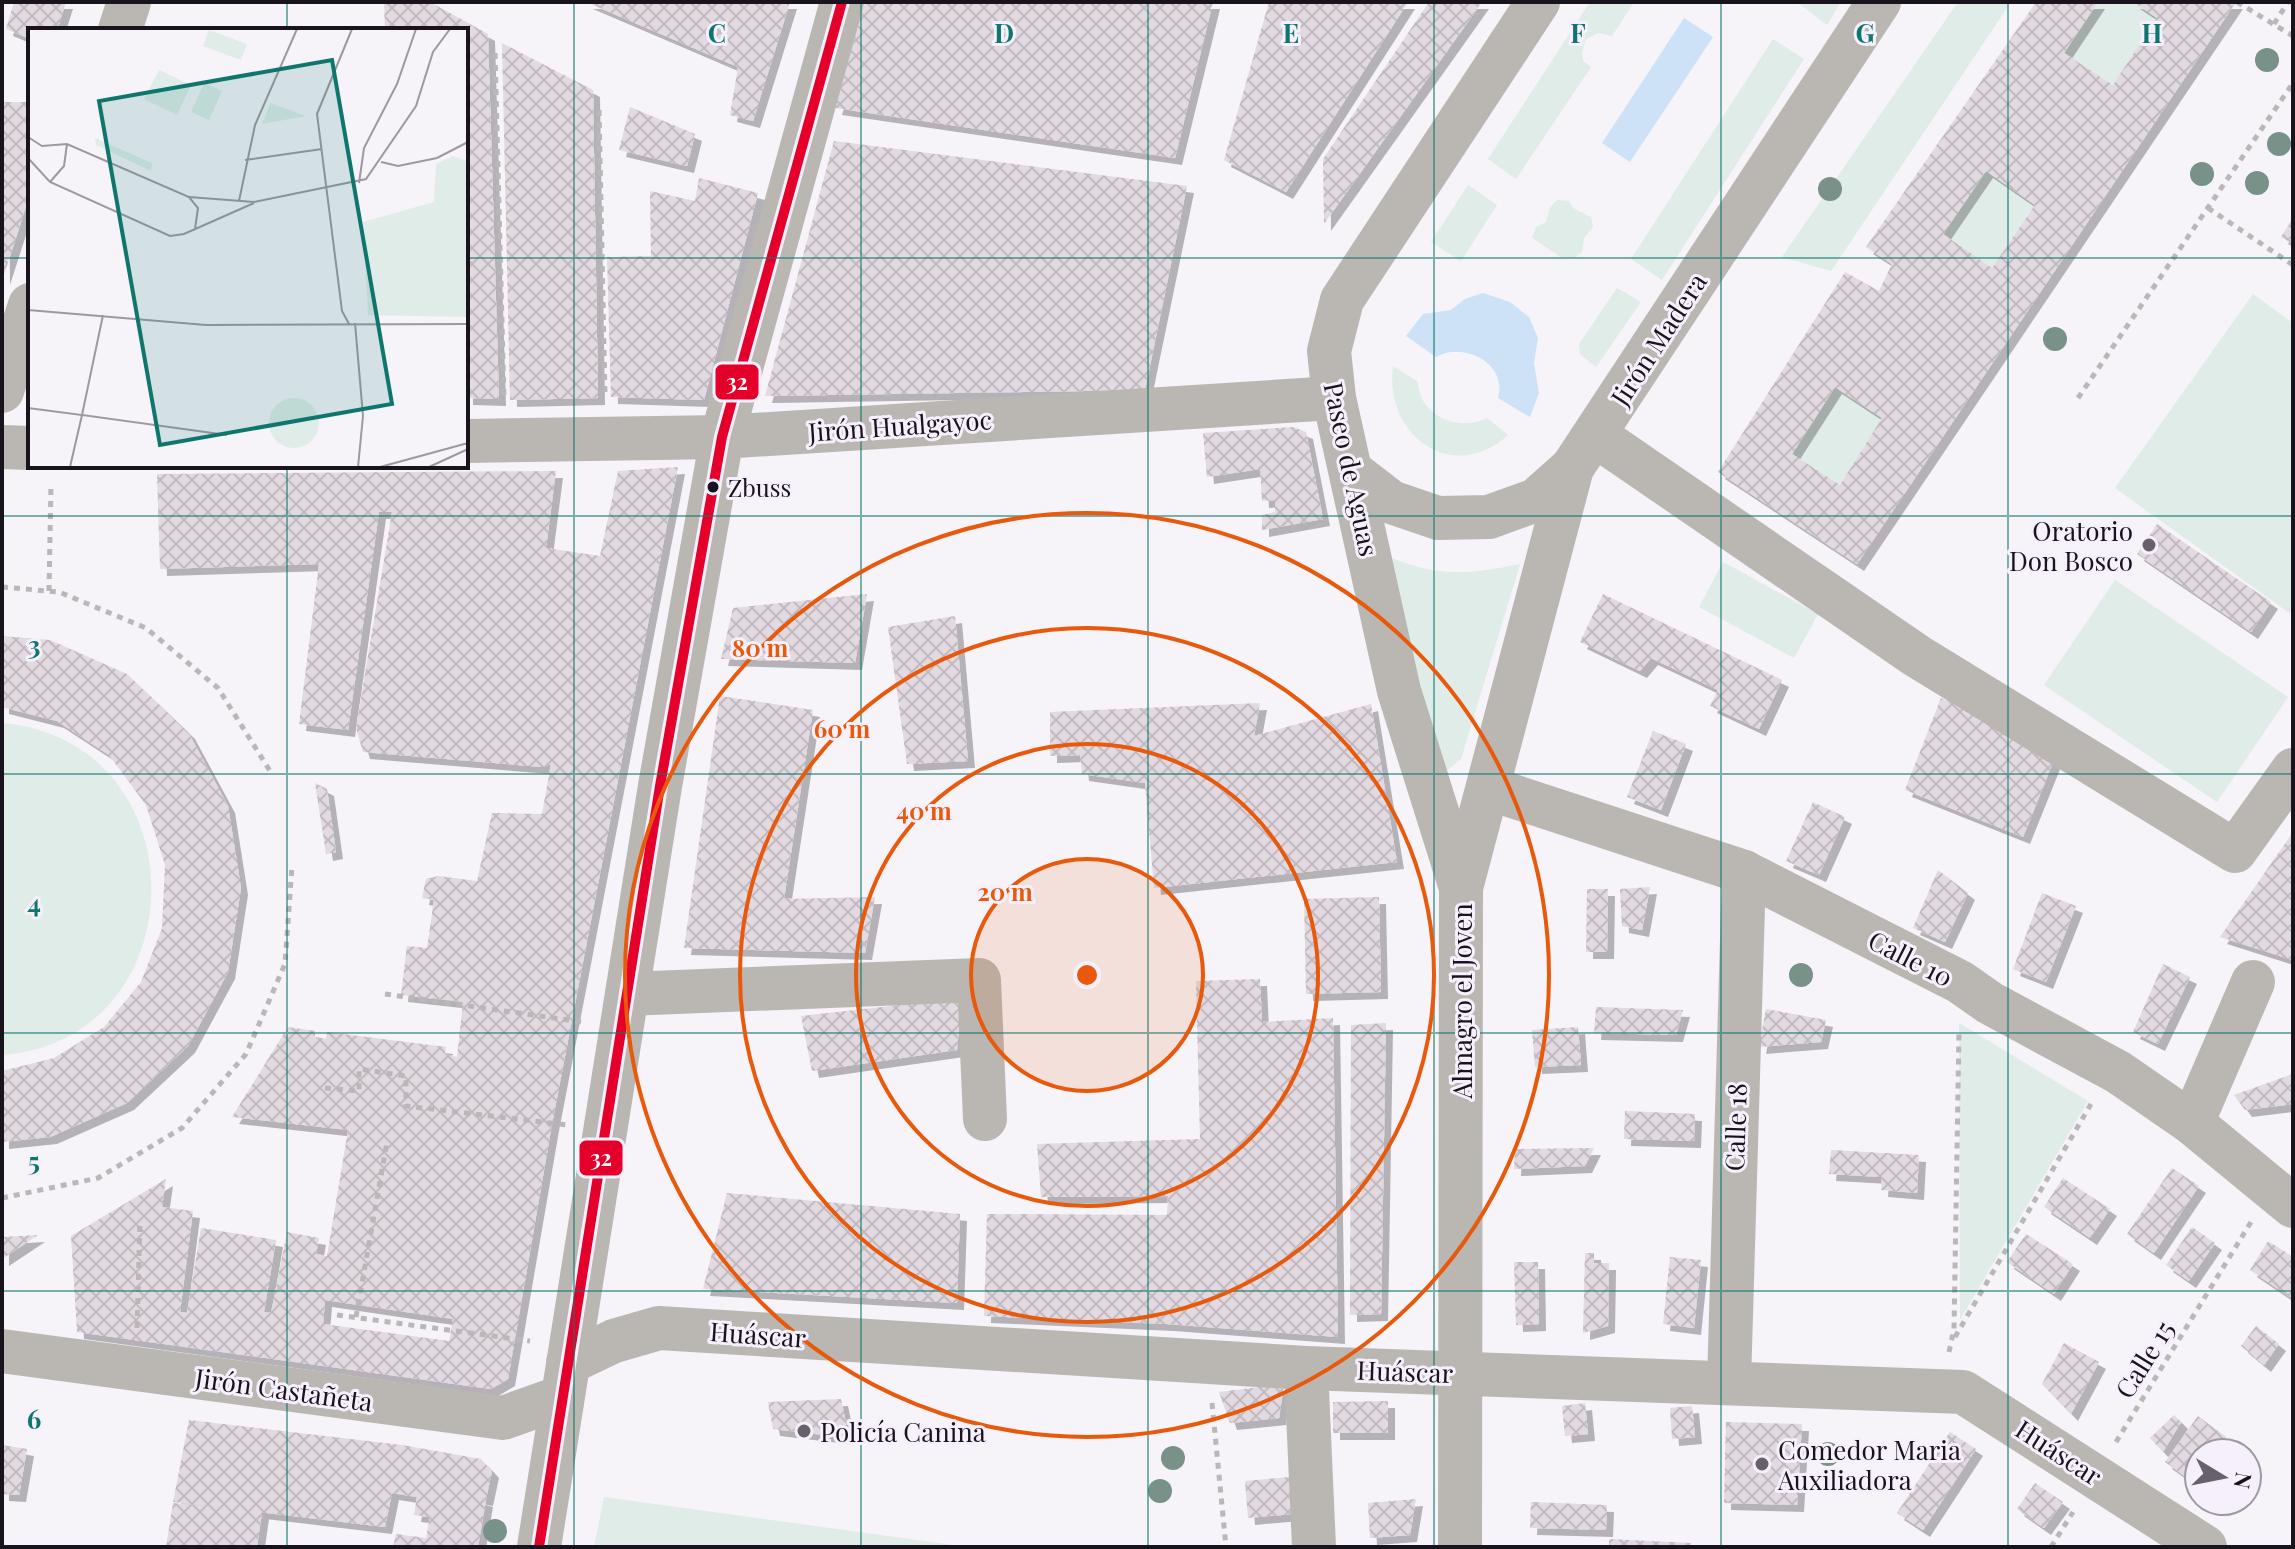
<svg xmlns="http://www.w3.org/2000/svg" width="2295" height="1549" font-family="'Playfair Display',serif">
	<defs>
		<pattern id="building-cross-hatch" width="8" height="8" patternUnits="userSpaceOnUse" patternTransform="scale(2)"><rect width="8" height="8" fill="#e2dae0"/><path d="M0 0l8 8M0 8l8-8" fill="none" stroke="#c1bac0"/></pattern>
		<filter id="shadow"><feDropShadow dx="7" dy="7" stdDeviation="0" flood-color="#0004"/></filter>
	</defs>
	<rect width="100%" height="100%" fill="#f6f3f9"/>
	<!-- green -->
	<g fill="#dfece7">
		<polygon points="1590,2 1634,2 1612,36 1598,33 1586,39 1582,52 1583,61 1591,67 1516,179 1488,159"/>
		<polygon points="1797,2 1841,2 1827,25"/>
		<polygon points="1958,2 2011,2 1831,271 1782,257"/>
		<polygon points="2098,2 2133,2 2157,18 2113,85 2064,53"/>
		<polygon points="1773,39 1804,59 1662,280 1631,259"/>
		<polygon points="1986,171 2035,205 1992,268 1943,234"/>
		<polygon points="1468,185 1497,205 1461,261 1431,242"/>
		<polygon points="1557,200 1569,201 1573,208 1591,217 1593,227 1584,238 1582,252 1574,258 1561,257 1532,238 1536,227 1546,222 1550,207"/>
		<polygon points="1617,288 1641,302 1596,367 1580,354 1579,344"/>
		<polygon points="2253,294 2293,323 2293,608 2289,613 2115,488"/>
		<path d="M 1393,366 L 1418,382 C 1419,417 1460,432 1487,418 L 1508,435 C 1453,485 1384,436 1393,366 Z"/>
		<polygon points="1835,387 1882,418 1840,485 1792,454"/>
		<path d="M 1389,557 C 1439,577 1467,575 1520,564 L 1461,759 L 1446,771 L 1438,761 Z"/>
		<polygon points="1723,562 1818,614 1794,658 1699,607"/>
		<polygon points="2115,580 2288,697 2217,802 2044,685"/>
		<path d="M 2,723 C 203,741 199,1040 2,1055 Z"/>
		<polygon points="1959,1023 2088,1101 1960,1320"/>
		<polygon points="604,1497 968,1547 594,1547"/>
	</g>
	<!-- water -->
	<g fill="#cde2f6">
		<polygon points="1684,18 1713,37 1630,162 1602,143"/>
		<path d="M 1483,293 L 1510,302 L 1529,317 L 1538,338 L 1534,363 L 1539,393 L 1530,417 L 1498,398 C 1508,363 1463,341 1436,357 L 1406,336 L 1423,314 L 1451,310 L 1465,299 Z"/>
	</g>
	<!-- building -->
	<g fill="url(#building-cross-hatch)" fill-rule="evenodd" filter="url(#shadow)">
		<polygon points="14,2 66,2 57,30 30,30 30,39 6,29"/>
		<polygon points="384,2 430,2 488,34 499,399 466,398 466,30 385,30"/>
		<polygon points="586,2 790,2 753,121 730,115 738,67"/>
		<polygon points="865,2 1213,2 1175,158 835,108"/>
		<polygon points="1269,2 1408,2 1286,192 1224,160"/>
		<polygon points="1429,2 1482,2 1324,224 1323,159"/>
		<path d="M 2036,2 L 2098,2 L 2064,53 L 2113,85 L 2157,18 L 2133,2 L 2236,2 L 1857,564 L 1718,472 L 1845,272 L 1879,291 L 1892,264 L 1866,247 ZM 1986,171 L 2035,205 L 1992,268 L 1943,234 ZM 1835,387 L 1882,418 L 1840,485 L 1792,454 Z"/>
		<polygon points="502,43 593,90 598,398 510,400"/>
		<polygon points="2,102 30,102 30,194 3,278"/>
		<polygon points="630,107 695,134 687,166 619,150"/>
		<polygon points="834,141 1187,186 1145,390 765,396"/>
		<polygon points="699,178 758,193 704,400 611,397 607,257 651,256 650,191 695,201"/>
		<polygon points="2293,218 2293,244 2281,237"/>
		<polygon points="1293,427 1306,432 1323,519 1262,530 1262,515 1275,512 1275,500 1262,501 1260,469 1207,477 1203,433"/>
		<path d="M 678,467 L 552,1124 L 508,1379 L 491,1389 L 77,1332 L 71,1236 L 166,1179 L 162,1207 L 193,1211 L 180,1312 L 187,1313 L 201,1228 L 276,1240 L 264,1312 L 271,1313 L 287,1232 L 319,1238 L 316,1254 L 327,1256 L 348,1130 L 232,1117 L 288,1027 L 315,1031 L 315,1037 L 326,1039 L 327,1032 L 446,1047 L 445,1054 L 457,1057 L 463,1002 L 401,995 L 407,946 L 427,948 L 434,900 L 422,898 L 426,879 L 438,876 L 477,881 L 492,813 L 542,814 L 551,764 L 542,767 L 363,752 L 356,728 L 392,512 L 379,512 L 348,730 L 299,724 L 319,564 L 160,569 L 157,474 L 556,471 L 546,548 L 600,556 L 618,471 ZM 325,1300 L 453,1319 L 449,1341 L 323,1324 Z"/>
		<polygon points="2157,524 2271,602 2251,632 2137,554"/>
		<polygon points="867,594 855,663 721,659 733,608"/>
		<polygon points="1603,594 1782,680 1759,729 1710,706 1718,690 1651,658 1640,671 1580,642"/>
		<polygon points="955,616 968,761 907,764 888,627"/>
		<polygon points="2,636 50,640 127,674 188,732 228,806 241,888 228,972 188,1046 127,1103 50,1137 2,1142 2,1071 54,1058 104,1027 141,982 162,928 165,865 146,805 109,755 57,721 2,707"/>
		<polygon points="720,696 813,710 784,899 875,897 865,953 684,948"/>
		<polygon points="1941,698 2060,745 2023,837 1905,790"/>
		<polygon points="1260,703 1254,736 1371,704 1397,862 1154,888 1145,783 1082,774 1080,755 1050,756 1050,712"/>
		<polygon points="1653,731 1686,744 1661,810 1627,797"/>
		<polygon points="315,783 327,789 336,852 326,854"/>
		<polygon points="1813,802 1845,817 1819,875 1786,861"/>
		<polygon points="2293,832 2293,960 2220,937"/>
		<polygon points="1938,870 1968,893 1945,942 1913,928"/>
		<polygon points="1650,887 1642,930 1622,926 1620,889"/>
		<polygon points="1587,889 1608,889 1607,952 1586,952"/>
		<polygon points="2042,893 2076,906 2046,982 2013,969"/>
		<polygon points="1379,897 1381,992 1306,994 1304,899"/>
		<polygon points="2163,964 2190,977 2158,1044 2133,1032"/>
		<polygon points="1260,979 1262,1022 1333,1018 1338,1337 1167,1324 984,1316 987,1214 1167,1215 1168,1196 1041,1197 1037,1144 1200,1139 1196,981"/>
		<polygon points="962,998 957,1050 812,1071 801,1016"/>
		<polygon points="1596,1007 1683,1010 1676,1035 1594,1033"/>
		<polygon points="1766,1009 1826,1020 1821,1042 1759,1047"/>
		<polygon points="1386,1023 1381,1314 1350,1315 1351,1025"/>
		<polygon points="1578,1027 1581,1065 1535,1067 1532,1030"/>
		<polygon points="2293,1074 2293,1104 2245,1110 2234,1095"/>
		<polygon points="1625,1111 1695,1114 1694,1141 1624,1139"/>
		<polygon points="1594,1148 1585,1166 1514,1169 1515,1149"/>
		<polygon points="1831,1150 1919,1155 1917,1193 1881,1190 1882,1177 1829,1174"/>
		<polygon points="2172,1168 2199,1186 2154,1253 2127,1234"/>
		<polygon points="2063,1178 2110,1209 2090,1238 2044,1207"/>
		<polygon points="727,1193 960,1214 957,1303 703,1289"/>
		<polygon points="2192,1227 2215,1243 2189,1281 2166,1265"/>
		<polygon points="2026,1234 2073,1264 2054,1294 2007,1262"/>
		<polygon points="38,1235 2,1259 2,1237"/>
		<polygon points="2268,1241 2293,1257 2293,1299 2250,1270"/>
		<polygon points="1585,1253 1594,1253 1594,1263 1609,1263 1608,1326 1583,1333"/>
		<polygon points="1670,1257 1701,1260 1694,1328 1663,1324"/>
		<polygon points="1514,1262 1538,1262 1539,1324 1516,1325"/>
		<polygon points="2256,1326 2279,1344 2264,1365 2241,1346"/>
		<polygon points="2064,1343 2099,1362 2071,1414 2042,1384"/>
		<polygon points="1284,1384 1279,1418 1230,1423 1219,1392"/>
		<polygon points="841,1399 849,1438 773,1429 768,1402"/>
		<polygon points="1388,1401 1388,1433 1333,1433 1333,1402"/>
		<polygon points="1585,1403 1588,1434 1565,1436 1562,1406"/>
		<polygon points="1692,1406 1695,1437 1672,1439 1670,1408"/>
		<polygon points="2174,1415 2181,1422 2163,1452 2150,1438"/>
		<polygon points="2198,1416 2226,1437 2214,1453 2199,1453 2199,1474 2193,1482 2165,1462"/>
		<polygon points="189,1420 402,1445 481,1459 492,1471 486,1499 475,1497 486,1500 478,1547 393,1547 396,1534 426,1538 430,1517 414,1515 417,1497 392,1493 385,1527 173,1502"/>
		<polygon points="1726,1422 1802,1424 1797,1505 1724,1503"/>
		<polygon points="1950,1432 1976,1449 1923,1530 1897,1513"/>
		<polygon points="2,1445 27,1449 19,1495 2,1494"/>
		<polygon points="1289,1477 1293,1514 1248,1518 1245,1481"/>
		<polygon points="2035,1483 2063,1502 2044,1528 2017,1509"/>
		<polygon points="1416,1499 1410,1535 1370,1538 1368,1503"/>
		<polygon points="1531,1502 1607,1505 1606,1530 1530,1528"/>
		<polygon points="173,1503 262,1512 257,1547 166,1547"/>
		<polygon points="1609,1539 1691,1543 1690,1547 1609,1547"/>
	</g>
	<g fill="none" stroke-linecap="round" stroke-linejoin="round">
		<!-- path -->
		<g stroke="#b9b7b8" stroke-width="5" stroke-dasharray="6 6" stroke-linecap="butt">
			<polyline points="2237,2 2293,36"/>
			<polyline points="2274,24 2288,2"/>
			<polyline points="495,53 504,400"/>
			<polyline points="599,110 605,397"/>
			<polyline points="2208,208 2293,265"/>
			<polyline points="2078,398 2293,83"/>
			<polyline points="2,587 59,592 146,628 218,688 270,771"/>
			<polyline points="49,591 51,483"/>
			<polyline points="385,994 582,1022"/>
			<polyline points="325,1088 359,1091 359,1069 406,1076 406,1106 567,1125"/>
			<polyline points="2,1198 98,1178 182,1128 246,1054 285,964 292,866"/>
			<polyline points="337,1315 530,1341"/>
			<polyline points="356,1317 387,1142"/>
			<polyline points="137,1328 140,1221"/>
			<polyline points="1955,1337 2091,1104"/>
			<polyline points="1949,1352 1954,1329 1959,1031"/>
			<polyline points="1212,1403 1226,1547"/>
			<polyline points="2116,1442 2251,1222"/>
			<polyline points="2051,1547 2073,1512"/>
		</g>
		<!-- minor -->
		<g stroke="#bab7b3" stroke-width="44">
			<polyline points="120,30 129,2"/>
			<polyline points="2,391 30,305"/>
			<polyline points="1595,435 1917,656 2235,851 2293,770"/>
			<polyline points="466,441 722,437 1334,398"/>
			<polyline points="2,447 30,448"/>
			<polyline points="1352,472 1391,502 1438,518 1489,517 1536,500 1572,468 1879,2"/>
			<polyline points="1488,788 1744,872 1960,982 1990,1003 2118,1072 2192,1123 2293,1206"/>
			<polyline points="1461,888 1399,691 1334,398 1329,351 1342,300 1538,2"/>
			<polyline points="627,994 979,980 985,1119"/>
			<polyline points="2192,1123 2253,982"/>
			<polyline points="2,1351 503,1418 562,1397"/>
			<polyline points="568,1363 614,1341 659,1328 1306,1368 1963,1392 2205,1547"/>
			<polyline points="1306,1368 1314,1547"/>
			<polyline points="1729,1383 1744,872"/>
			<polyline points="539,1547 660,786 722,437 842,2"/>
			<polyline points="1460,1547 1461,888 1572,468"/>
		</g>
		<defs>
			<polyline id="bus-1" points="539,1547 660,786 722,437 842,2"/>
		</defs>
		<!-- bus-1 casing -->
		<use href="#bus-1" stroke="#f6f0fc" stroke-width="16"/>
		<!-- bus-1 -->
		<use href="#bus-1" stroke="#e4002b" stroke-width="10"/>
	</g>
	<!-- trees -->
	<g fill="#78928a">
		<circle cx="2267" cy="60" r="12"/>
		<circle cx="2279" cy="144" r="12"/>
		<circle cx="2202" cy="174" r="12"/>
		<circle cx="2257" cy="183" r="12"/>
		<circle cx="1830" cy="189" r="12"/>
		<circle cx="2055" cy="339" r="12"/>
		<circle cx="1801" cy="975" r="12"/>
		<circle cx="1828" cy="1454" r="12"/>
		<circle cx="1173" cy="1458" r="12"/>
		<circle cx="1160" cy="1491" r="12"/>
		<circle cx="495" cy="1531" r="12"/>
	</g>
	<!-- grid -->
	<path fill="none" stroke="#0f766e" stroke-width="2" stroke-opacity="0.55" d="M 287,2 L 287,30M 574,2 L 574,1547M 861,2 L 861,1547M 1148,2 L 1148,1547M 1434,2 L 1434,1547M 1721,2 L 1721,1547M 2008,2 L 2008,1547M 2,258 L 30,258M 466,258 L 2293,258M 287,466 L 287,1547M 2,516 L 2293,516M 2,774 L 2293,774M 2,1033 L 2293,1033M 2,1291 L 2293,1291"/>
	<!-- distance rings -->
	<circle cx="1087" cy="975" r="116" fill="#e8590c" fill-opacity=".12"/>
	<g fill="none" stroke="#e8590c" stroke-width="4">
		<circle cx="1087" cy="975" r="116"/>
		<circle cx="1087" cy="975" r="231"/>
		<circle cx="1087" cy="975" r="347"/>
		<circle cx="1087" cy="975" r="462"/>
	</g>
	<!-- markers -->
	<circle fill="#19131d" stroke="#f6f0fc" stroke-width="3" cx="713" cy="487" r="7"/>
	<g fill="#66616a" stroke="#f6f0fc" stroke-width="3">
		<circle cx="2149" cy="545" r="8"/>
		<circle cx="804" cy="1431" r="8"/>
		<circle cx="1762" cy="1464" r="8"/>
	</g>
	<g text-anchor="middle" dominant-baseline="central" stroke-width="6" stroke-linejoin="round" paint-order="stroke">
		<!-- bus labels -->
		<g font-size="24" fill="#19131d" stroke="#f6f0fc" text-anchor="start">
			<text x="728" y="487">Zbuss</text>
		</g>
		<!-- street labels -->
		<g font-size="26" fill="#19131d" stroke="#f6f0fc">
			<text transform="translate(1658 339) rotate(-57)">Jirón Madera</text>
			<text transform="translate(900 425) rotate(-4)">Jirón Hualgayoc</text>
			<text transform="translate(1352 469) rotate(78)">Paseo de Aguas</text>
			<text transform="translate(1911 958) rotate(27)">Calle 10</text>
			<text transform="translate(1461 1001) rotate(-90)">Almagro el Joven</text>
			<text transform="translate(1735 1127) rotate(-88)">Calle 18</text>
			<text transform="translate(758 1334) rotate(4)">Huáscar</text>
			<text transform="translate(2144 1359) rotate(-58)">Calle 15</text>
			<text transform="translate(1405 1371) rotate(2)">Huáscar</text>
			<text transform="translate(284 1389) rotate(8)">Jirón Castañeta</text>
			<text transform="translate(2059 1452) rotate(33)">Huáscar</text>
		</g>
		<!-- poi labels -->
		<g font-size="26" fill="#19131d" stroke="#f6f0fc" text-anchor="start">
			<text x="2133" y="530" text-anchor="end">Oratorio<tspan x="2133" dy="30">Don Bosco</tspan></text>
			<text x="820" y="1431">Policía Canina</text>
			<text x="1778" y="1449">Comedor Maria<tspan x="1778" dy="30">Auxiliadora</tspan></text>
		</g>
	</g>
	<!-- overview -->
	<g transform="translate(28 28)">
		<rect width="440" height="440" fill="#f6f3f9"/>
		<path d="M 181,2 L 219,16 L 213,32 L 175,18 ZM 131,42 L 163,57 L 149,87 L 116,71 ZM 176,55 L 194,63 L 181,92 L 163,84 ZM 242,75 L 278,88 L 234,96 ZM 67,110 L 124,135 L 123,143 L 68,117 ZM 438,123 L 440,123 L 440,289 L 340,287 L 335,194 L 406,174 L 408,136 L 425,128 L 439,133 ZM241 395a25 25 0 1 1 50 0a25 25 0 1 1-50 0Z" fill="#dfece7"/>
		<path fill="none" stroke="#9e99a1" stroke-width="2" d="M 334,1 L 359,1M 0,109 L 14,118 L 39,116 L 161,169 L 170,180 L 167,201M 0,130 L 22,154 L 142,208 L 156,206 L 226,175M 217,132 L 294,121M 353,134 L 370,138 L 409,130 L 440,114M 22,154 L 36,138 L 39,116M 331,155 L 336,120 L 369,56 L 388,1M 161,169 L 226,174 L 338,151 L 388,78 L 405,24 L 422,1M 211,173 L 227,97 L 269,1M 0,282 L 178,297 L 440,296M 75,287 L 54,387 L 199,407M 327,295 L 335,388 L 330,439M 321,296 L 314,283 L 289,86 L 324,1M 0,380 L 54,387 L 42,439M 352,439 L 440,415M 401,439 L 440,421"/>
		<path fill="#0f766e" fill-opacity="0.15" stroke="#0f766e" stroke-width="4" d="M 304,32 L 364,376 L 132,417 L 71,73 Z"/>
		<rect width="440" height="440" fill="none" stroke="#19131d" stroke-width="4"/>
	</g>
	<g font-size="26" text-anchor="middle" font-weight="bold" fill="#0f766e" stroke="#f6f0fc" stroke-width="6" stroke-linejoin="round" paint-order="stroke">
		<text x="717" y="43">C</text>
		<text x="1004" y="43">D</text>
		<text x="1291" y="43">E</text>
		<text x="1578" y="43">F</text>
		<text x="1865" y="43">G</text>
		<text x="2152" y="43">H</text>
		<text x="34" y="655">3</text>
		<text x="34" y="913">4</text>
		<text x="34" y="1171">5</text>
		<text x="34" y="1429">6</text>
	</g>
	<circle cx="1087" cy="975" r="12" fill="#e8590c" stroke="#f6f0fc" stroke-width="4"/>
	<g font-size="24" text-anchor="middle" font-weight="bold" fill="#e8590c" stroke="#f6f0fc" stroke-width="6" stroke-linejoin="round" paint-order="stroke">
		<text x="760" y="657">80 m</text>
		<text x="842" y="738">60 m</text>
		<text x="924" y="820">40 m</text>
		<text x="1005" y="901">20 m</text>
	</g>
	<g stroke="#f6f0fc" stroke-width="3">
		<rect x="714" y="363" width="46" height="38" rx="8" fill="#e4002b"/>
		<rect x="578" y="1139" width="46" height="38" rx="8" fill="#e4002b"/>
	</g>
	<g font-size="22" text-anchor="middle" font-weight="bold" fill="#fff">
		<text x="737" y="390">32</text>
		<text x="601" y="1166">32</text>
	</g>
	<!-- border -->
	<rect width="2295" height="1549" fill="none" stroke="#19131d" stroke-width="8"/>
	<!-- north arrow -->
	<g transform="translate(2223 1477) rotate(100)"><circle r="38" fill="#f6f0fc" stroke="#9e98a3" stroke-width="2"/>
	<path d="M0-6L14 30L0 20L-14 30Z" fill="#66616a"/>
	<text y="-12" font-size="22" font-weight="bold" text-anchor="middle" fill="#19131d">N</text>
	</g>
</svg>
